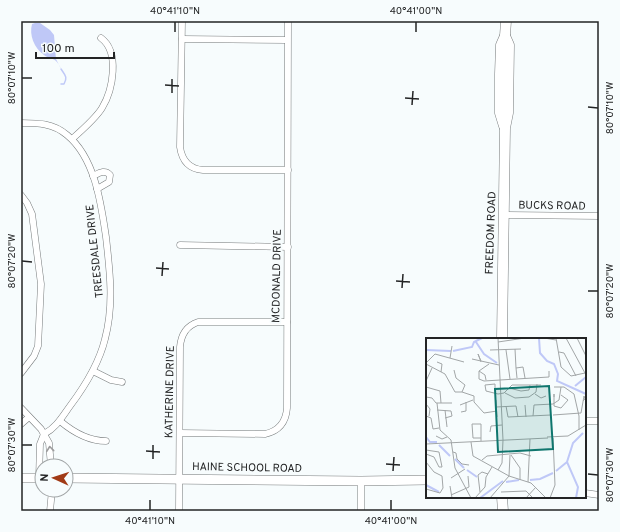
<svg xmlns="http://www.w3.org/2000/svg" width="620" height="532" font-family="Overpass,sans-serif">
	<rect width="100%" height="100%" fill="#f7fcfd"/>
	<!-- water -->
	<path fill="#bfc8f7" d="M 35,23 L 40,23 L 50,30 L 54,35 L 56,59 L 61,69 C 60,66 58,63 56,61 C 53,58 47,58 44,55 C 34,48 29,35 32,24 Z"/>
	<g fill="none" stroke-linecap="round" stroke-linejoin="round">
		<!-- stream -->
		<path stroke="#bfc8f7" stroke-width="1.5" d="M 61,69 C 65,75 68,77 64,84 L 61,84"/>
		<defs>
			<g id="street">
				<path d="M 182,21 L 180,147 C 182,161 190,169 203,170 L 288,170"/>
				<polyline points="182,39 287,40"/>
				<path d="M 21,123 C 38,123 53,123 67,135 C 95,158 101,203 106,237 C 110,272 114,305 105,339 C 99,364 85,386 70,406 C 62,417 56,428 44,434"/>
				<path d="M 72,139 C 81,131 96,118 102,108 C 113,90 120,52 101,38"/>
				<path d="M 93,176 C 99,173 105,169 110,175 L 109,182 L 97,189"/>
				<polyline points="21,195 27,203 32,214 41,284 38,346 34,356 21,373"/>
				<polyline points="504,215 599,216"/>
				<polyline points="180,245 288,247"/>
				<polyline points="93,371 111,380 122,382"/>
				<polyline points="21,408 41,429 49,443 51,466"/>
				<path d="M 60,421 C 73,432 88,441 106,441"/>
				<polyline points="585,421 599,421"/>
				<polyline points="21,424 29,417"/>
				<path d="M 180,433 L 265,434 C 279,431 286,422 287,408 L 288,21"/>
				<polyline points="39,478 40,444 44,434"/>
				<polyline points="585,493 599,495"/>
				<polyline points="50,511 52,490"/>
				<path d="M 179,511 L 180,347 C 181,335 186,326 198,322 L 287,322"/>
				<polyline points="361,511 361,481"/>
			</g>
			<g id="secondary">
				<polyline points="21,478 42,478"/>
				<polyline points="66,478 361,481 427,480"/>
			</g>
			<g id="primary">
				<polyline points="504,126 500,113 500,74 501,45 505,36 506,21"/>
				<polyline points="502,339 505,128 508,113 509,45 505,36"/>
				<polyline points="502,497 503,511"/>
			</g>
		</defs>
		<!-- street casing -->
		<use href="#street" stroke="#767a7b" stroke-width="7"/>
		<!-- secondary casing -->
		<use href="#secondary" stroke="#767a7b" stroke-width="10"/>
		<!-- primary casing -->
		<use href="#primary" stroke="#767a7b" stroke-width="11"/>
		<!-- street -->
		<use href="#street" stroke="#fff" stroke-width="6"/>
		<!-- secondary -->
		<use href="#secondary" stroke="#fff" stroke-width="9"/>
		<!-- primary -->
		<use href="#primary" stroke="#fff" stroke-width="10"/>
	</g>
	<!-- one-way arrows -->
	<defs><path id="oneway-chevron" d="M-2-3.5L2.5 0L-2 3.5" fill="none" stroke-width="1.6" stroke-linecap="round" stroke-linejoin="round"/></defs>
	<use stroke="#9c9c9d" href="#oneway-chevron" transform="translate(50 449) rotate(-96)"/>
	<!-- ticks -->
	<path fill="none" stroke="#232425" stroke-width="1.5" d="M 175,32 L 175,22M 416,32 L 416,22M 22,78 L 32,78M 165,85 L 179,86M 172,93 L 172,79M 405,98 L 419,99M 412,105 L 413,91M 588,107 L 598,108M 22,261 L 32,262M 156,268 L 169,269M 162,276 L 163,262M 396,281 L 410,282M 402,288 L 403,274M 588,291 L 598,291M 22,445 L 32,445M 146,451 L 160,452M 153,459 L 153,445M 386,464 L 400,465M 393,471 L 394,457M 588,474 L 598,475M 150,510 L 150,500M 391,510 L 391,500"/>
	<g text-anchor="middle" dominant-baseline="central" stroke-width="4" stroke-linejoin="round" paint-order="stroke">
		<!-- street labels -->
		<g font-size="11" fill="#232425" stroke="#f7fcfd">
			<text transform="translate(552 206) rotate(1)">BUCKS ROAD</text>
			<text transform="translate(491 233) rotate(-88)">FREEDOM ROAD</text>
			<text transform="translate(95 251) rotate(-96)">TREESDALE DRIVE</text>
			<text transform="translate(277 276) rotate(-89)">MCDONALD DRIVE</text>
			<text transform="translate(170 392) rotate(-89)">KATHERINE DRIVE</text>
			<text transform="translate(247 468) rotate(1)">HAINE SCHOOL ROAD</text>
		</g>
	</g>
	<!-- overview -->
	<g transform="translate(426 338)">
		<rect width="160" height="160" fill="#f7fcfd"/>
		<path fill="none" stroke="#bfc8f7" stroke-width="2" d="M 113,0 L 114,15 L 121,23 L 128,26 L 132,36 L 131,43 L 160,56M 50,4 L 58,16 L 71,25M 0,12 L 25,13M 27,13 L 46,9 L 48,4 L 56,0M 149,48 L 160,39M 0,99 L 4,104 L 11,104M 13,107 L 24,118M 29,121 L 38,130M 41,132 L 51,139M 130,133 L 141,124M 104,142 L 114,141 L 127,135M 80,144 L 93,142M 0,147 L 13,154M 54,160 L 77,143M 150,160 L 152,149 L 141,124 L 147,105 L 157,95"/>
		<path fill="none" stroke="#a2a6a7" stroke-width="1" d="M 72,0 L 77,102 L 76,125 L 72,132M 118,0 L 130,2M 130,0 L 135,29 L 145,38 L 159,35M 140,0 L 160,37M 151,0 L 160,18M 72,4 L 99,0M 89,11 L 90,30M 64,12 L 95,11M 80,12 L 84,41M 133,14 L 138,15 L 150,38M 24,20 L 26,8M 46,21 L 73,27M 11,24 L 16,26 L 15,34M 55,24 L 52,16 L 55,23M 0,25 L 9,16 L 38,24M 0,26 L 19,36 L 29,54 L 36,54M 28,32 L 30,40 L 39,47 L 36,54M 53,33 L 59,37 L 60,42M 91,40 L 90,30 L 97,29 L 99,40M 53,41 L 58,43 L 123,39 L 123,33M 53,41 L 53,33 L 63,26M 0,43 L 6,30M 0,49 L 14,53 L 15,65M 128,49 L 138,49 L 148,56 L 153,78 L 153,92M 83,50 L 95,53 L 103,52 L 104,47M 69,53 L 69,46 L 59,47 L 60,53 L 72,56 L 78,55 L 86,47 L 115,47M 36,54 L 48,58 L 48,64 L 58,75 L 71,73M 79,55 L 89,60 L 103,59 L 110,54 L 111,46M 109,56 L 115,60 L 120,58M 0,59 L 6,60 L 10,65 L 26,65M 128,59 L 128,56 L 128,68 L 135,70 L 142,62 L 135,57M 70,62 L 71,79M 11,65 L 14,92 L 25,102 L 29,130 L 45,160M 0,66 L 4,71 L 3,78M 34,67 L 47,62M 99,67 L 100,79M 80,68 L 82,79 L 125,77M 70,69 L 90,68 L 92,79M 11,72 L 25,73 L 26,78 L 19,80M 19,72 L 21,89M 35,74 L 40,73 L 40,64M 127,77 L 155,75 L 158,58 L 159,61 L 157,63M 0,78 L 5,80 L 7,91 L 13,90M 107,78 L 108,67 L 127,66 L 133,62 L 135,49M 64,94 L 65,88 L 76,87M 10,98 L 16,101 L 21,99M 121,99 L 142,98 L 160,87M 55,100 L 47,100 L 46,86 L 55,86 L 55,103M 45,104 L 47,118 L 83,138 L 105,145 L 120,160M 0,106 L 122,100M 0,112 L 13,114 L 16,129 L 13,129 L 8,119 L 0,116M 27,114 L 30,115 L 31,121 L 36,126 L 43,127M 85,117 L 94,130 L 94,142M 56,122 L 61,118 L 94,115 L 105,118M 0,124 L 8,134 L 16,138 L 17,150 L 14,155 L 0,151M 25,140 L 39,131M 102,144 L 104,101M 24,148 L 26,160M 54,154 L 52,137 L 56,134 L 62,136M 75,154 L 100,153 L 107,160M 25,157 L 43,149 L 42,138M 49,160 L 59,149 L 60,139 L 66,129M 64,160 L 83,138 L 84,117M 100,160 L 110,149M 124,160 L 129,147 L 127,100"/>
		<path fill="#0f766e" fill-opacity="0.15" stroke="#0f766e" stroke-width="2" d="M 123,48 L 127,111 L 72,114 L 69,51 Z"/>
		<rect width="160" height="160" fill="none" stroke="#232425" stroke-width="2"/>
	</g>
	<!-- border -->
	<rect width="620" height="532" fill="none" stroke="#f7fcfd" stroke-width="44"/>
	<!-- north arrow -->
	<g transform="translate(54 478) rotate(273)"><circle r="19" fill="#f7fcfd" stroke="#a2a6a7"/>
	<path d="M0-3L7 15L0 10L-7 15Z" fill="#a13a16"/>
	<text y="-6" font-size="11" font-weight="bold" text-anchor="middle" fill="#232425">N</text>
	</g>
	<!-- scale -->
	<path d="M36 52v6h78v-6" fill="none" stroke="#232425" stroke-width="2"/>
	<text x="42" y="52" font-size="12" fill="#232425" stroke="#f7fcfd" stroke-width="3" paint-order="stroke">100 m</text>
	<rect x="22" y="22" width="576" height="488" fill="none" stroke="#232425" stroke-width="1.5"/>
	<g font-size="10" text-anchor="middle" fill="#232425">
		<text x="175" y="14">40°41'10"N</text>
		<text x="416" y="14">40°41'00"N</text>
		<text transform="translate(11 78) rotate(-90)" y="4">80°07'10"W</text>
		<text transform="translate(609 108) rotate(-90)" y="4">80°07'10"W</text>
		<text transform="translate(11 261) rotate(-90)" y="4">80°07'20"W</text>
		<text transform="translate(609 291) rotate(-90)" y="4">80°07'20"W</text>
		<text transform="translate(11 445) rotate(-90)" y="4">80°07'30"W</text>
		<text transform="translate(609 475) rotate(-90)" y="4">80°07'30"W</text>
		<text x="150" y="524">40°41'10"N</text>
		<text x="391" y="524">40°41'00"N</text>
	</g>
</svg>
